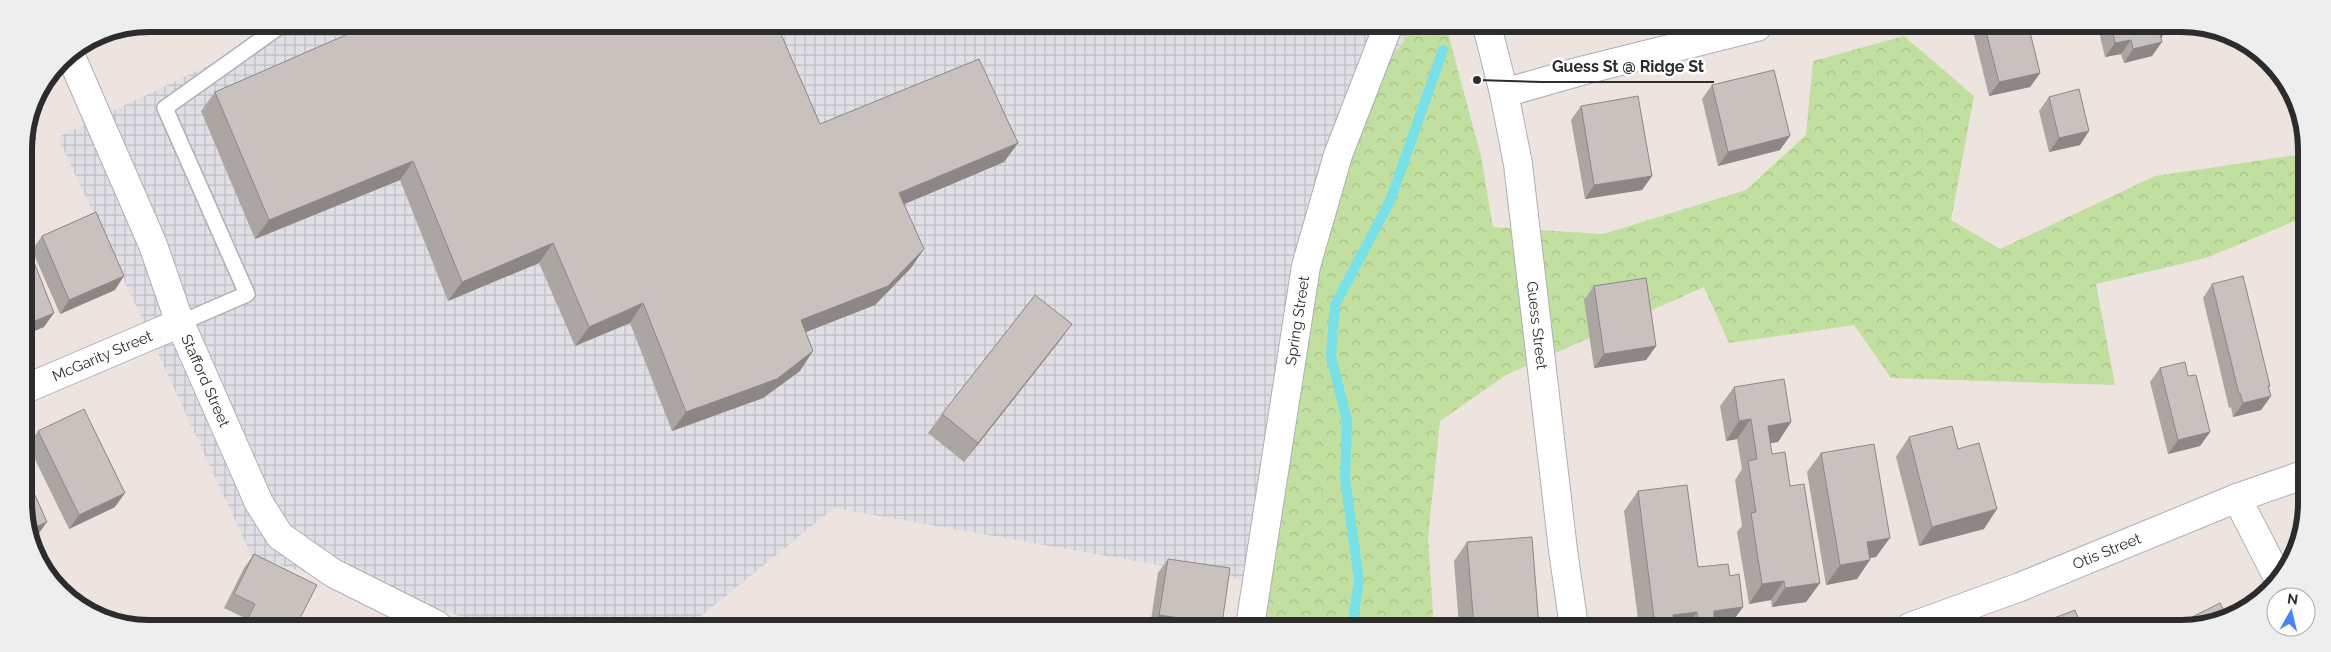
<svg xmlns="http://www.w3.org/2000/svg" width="2331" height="652" font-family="Raleway,sans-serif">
	<defs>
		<pattern id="industrial-grid" width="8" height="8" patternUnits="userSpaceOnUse" patternTransform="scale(1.25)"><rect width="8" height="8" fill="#e0dfe6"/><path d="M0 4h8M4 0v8" fill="none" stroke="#c0c0c5"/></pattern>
		<pattern id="forest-crowns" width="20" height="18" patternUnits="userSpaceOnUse" patternTransform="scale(1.25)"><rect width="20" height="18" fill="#c1e09f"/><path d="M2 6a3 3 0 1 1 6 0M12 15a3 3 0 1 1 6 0" fill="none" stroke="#a6c089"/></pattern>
	</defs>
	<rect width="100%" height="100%" fill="#ede4df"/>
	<!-- industrial -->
	<polygon fill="url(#industrial-grid)" points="296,24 1415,26 1351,112 1245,580 834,508 690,625 492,625 252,557 58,137"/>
	<!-- forest -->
	<polygon fill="url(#forest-crowns)" points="1415,26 1446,26 1481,156 1493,227 1603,234 1746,190 1806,135 1813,61 1904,36 1974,96 1951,220 2000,249 2155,176 2296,155 2305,146 2304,221 2300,219 2206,258 2096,284 2115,385 1891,378 1854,325 1729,343 1704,287 1506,375 1440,421 1428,538 1434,627 1242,626 1351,112"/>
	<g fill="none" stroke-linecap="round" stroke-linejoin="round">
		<!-- stream -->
		<polyline stroke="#78e0e9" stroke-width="10" points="1352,626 1359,580 1345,479 1347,421 1331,356 1335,305 1390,201 1443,50"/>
		<defs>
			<polyline id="lane" points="180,323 247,294 165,108 283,24"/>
			<g id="street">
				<path id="s1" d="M 70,54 L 153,245 L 180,323 L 259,503 L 280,536 L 333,573 L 437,625"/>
				<polyline points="1504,93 1581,71 1757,27"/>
				<path id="s2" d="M 25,389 L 180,323"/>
				<polyline points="2237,498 2277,576"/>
				<path id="s3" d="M 1250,626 L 1306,266 L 1338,155 L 1388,26"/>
				<path id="s4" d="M 1910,627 L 2020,587 L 2237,498 L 2303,475"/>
			</g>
			<g id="secondary">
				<path id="s5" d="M 1487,26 L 1504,93 L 1518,164 L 1563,550 L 1574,627"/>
			</g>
		</defs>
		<!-- lane casing -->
		<use href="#lane" stroke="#acb0b7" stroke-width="18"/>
		<!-- street casing -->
		<use href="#street" stroke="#acb0b7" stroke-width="30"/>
		<!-- secondary casing -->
		<use href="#secondary" stroke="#acb0b7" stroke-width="30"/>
		<!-- lane -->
		<use href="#lane" stroke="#fff" stroke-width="15"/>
		<!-- street -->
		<use href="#street" stroke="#fff" stroke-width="28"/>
		<!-- secondary -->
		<use href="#secondary" stroke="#fff" stroke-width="28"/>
	</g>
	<!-- wall -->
	<g fill="#aca6a3">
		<polygon points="1975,27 2029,28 2040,73 2030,87 1989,96 1973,31"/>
		<polygon points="2098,28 2164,28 2161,39 2152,56 2124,63 2121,54 2105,57"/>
		<polygon points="1712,85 1780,150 1718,166 1702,99"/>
		<polygon points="215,92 820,124 1018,143 1004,162 904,204 911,268 875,305 806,332 800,371 763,398 672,431 630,323 575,346 539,263 448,301 400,180 255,239 201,111"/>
		<polygon points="2049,97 2080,145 2049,152 2039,111"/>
		<polygon points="1581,106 1652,176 1642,190 1585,199 1571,120"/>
		<polygon points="42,236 115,290 60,314 32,250"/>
		<polygon points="2212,284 2269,388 2271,396 2261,410 2233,417 2231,407 2229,408 2203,298"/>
		<polygon points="1594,286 1656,346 1646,360 1594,368 1584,300"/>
		<polygon points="1072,324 1058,343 964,462 928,433 942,414"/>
		<polygon points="2304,329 2304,347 2300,335"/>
		<polygon points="2160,368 2188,376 2210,432 2200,446 2168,454 2150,382"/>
		<polygon points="1734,387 1791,422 1778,442 1770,443 1772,454 1790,486 1820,583 1806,602 1772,607 1771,600 1749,604 1737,532 1742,526 1735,480 1742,469 1737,439 1726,441 1720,406"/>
		<polygon points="38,431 115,507 69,529 28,445"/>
		<polygon points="1909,437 1958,449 1984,529 1919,546 1896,457"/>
		<polygon points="1821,453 1876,557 1870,558 1857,579 1826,585 1807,472"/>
		<polygon points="1638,491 1698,567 1730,576 1743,607 1729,626 1722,627 1639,627 1624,511"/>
		<polygon points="1467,542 1539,627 1459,627 1454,561"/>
		<polygon points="254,554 297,624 242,624 245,618 224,608 244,568"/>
		<polygon points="1168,559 1222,624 1221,626 1150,626 1158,573"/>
	</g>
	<!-- shaded-wall -->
	<g fill="#8c8785">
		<polygon points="2165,32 2158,43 2162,42 2152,56 2124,63 2133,49 2160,34"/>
		<polygon points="2131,40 2121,54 2105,57 2115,43"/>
		<polygon points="2040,73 2030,87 1989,96 1999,82"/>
		<polygon points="2089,131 2080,145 2049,152 2059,138"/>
		<polygon points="1790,136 1780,150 1718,166 1728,152"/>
		<polygon points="36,139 26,153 24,154 24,144"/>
		<polygon points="1018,143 1004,162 886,212 899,193"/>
		<polygon points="413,161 400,180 255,239 269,220"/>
		<polygon points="1652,176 1642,190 1585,199 1594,185"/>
		<polygon points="553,243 539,263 448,301 462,282"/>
		<polygon points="924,249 911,268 875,305 788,339 801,320"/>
		<polygon points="124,276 115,290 60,314 69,300"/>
		<polygon points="643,303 630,323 575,346 589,327"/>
		<polygon points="54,313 44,327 25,335 25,325"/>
		<polygon points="1072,324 1058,343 964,462 978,443"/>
		<polygon points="1656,346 1646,360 1594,368 1604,354"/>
		<polygon points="813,351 800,371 763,398 672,431 686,412"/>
		<polygon points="2268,386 2270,386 2262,398 2271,396 2261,410 2233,417 2243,403"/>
		<polygon points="1751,419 1737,439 1726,441 1739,421"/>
		<polygon points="1791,422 1778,442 1754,446 1768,426"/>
		<polygon points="2210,432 2200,446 2168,454 2178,440"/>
		<polygon points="125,493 115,507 69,529 79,515"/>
		<polygon points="1997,509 1984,529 1919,546 1932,527"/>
		<polygon points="47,522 37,536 32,538 28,530"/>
		<polygon points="1890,538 1876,557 1854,561 1867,542"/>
		<polygon points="1870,560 1857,579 1826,585 1840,565"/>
		<polygon points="1784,581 1771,600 1749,604 1762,584"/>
		<polygon points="1820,583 1806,602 1772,607 1785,588"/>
		<polygon points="1743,607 1729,626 1722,627 1693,627 1698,620 1714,611"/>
		<polygon points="1697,612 1686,627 1655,627 1673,615"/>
		<polygon points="1159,615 1222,624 1221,626 1152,626"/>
	</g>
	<!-- building -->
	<g fill="#c8c1be" stroke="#8c8785">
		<polygon points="371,24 777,25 820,124 979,59 1018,143 899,193 924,249 888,286 801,320 813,351 777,379 686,412 643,303 589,327 553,243 462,282 413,161 269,220 215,92"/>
		<polygon points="1985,28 2029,28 2040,73 1999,82"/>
		<polygon points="2112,28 2164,28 2165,32 2160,34 2162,42 2133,49 2131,40 2115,43"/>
		<polygon points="1774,70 1790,136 1728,152 1712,85"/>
		<polygon points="2079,89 2089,131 2059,138 2049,97"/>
		<polygon points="1638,96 1652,176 1594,185 1581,106"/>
		<polygon points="28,123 36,139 24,144 24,142"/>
		<polygon points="96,212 124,276 69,300 42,236"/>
		<polygon points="30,252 54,313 25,325 25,254"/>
		<polygon points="2243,276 2270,386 2268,386 2271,396 2243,403 2240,393 2239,394 2212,284"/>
		<polygon points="1646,278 1656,346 1604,354 1594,286"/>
		<polygon points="1035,295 1072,324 978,443 942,414"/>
		<polygon points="2185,362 2188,376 2196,375 2210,432 2178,440 2160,368"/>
		<polygon points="1784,379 1791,422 1768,426 1772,454 1785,452 1790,486 1804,484 1820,583 1785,588 1784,581 1762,584 1751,513 1756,512 1748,461 1757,459 1751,419 1739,421 1734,387"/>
		<polygon points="84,409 125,493 79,515 38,431"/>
		<polygon points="1952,426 1958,449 1979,443 1997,509 1932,527 1909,437"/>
		<polygon points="1874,444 1890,538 1867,542 1870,560 1840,565 1821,453"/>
		<polygon points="26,475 47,522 28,530 26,526"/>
		<polygon points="1687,485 1698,567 1728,564 1730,576 1739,574 1743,607 1714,611 1714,618 1698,620 1697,612 1673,615 1675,624 1655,626 1638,491"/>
		<polygon points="1532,537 1539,627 1474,627 1467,542"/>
		<polygon points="254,554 317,585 297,624 245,624 255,604 234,594"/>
		<polygon points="1168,559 1230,568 1222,624 1159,615"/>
		<polygon points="2220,603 2228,619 2189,628 2161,628 2176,620 2178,624"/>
		<polygon points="2075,610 2082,628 2028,628"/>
	</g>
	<g text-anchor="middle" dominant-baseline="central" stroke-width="5" stroke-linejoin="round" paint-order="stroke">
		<!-- street labels -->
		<g font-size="15" fill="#2c2c2c" stroke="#fff">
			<text stroke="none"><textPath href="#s3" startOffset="309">Spring Street</textPath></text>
			<text stroke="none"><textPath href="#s5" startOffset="304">Guess Street</textPath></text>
			<text stroke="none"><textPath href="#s2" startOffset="84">McGarity Street</textPath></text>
			<text stroke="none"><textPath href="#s1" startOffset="354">Stafford Street</textPath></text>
			<text stroke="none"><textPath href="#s4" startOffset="211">Otis Street</textPath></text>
		</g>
	</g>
	<!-- crop -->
	<path d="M0 0H2331V652H0ZM149 32H2181A117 117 0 0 1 2298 149V503A117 117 0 0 1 2181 620H149A117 117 0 0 1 32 503V149A117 117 0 0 1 149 32Z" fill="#eee" fill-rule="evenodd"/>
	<path fill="none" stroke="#2c2c2c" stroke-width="6" d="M149 32H2181A117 117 0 0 1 2298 149V503A117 117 0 0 1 2181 620H149A117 117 0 0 1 32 503V149A117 117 0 0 1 149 32Z"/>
	<!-- callouts -->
	<path fill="none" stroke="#2c2c2c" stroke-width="2" d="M1477 80L1542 82H1714"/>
	<circle fill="#2c2c2c" stroke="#fff" stroke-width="2" cx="1477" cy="80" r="5"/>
	<g font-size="16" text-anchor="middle" font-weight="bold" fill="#2c2c2c" stroke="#fff" stroke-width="5" stroke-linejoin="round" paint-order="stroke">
		<text x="1628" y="72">Guess St @ Ridge St</text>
	</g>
	<!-- north arrow -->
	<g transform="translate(2291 612) rotate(8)"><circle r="24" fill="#ffffff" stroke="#ababab"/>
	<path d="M0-4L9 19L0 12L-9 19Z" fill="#4887f1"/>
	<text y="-8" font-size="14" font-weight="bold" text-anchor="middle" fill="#2c2c2c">N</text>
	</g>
</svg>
